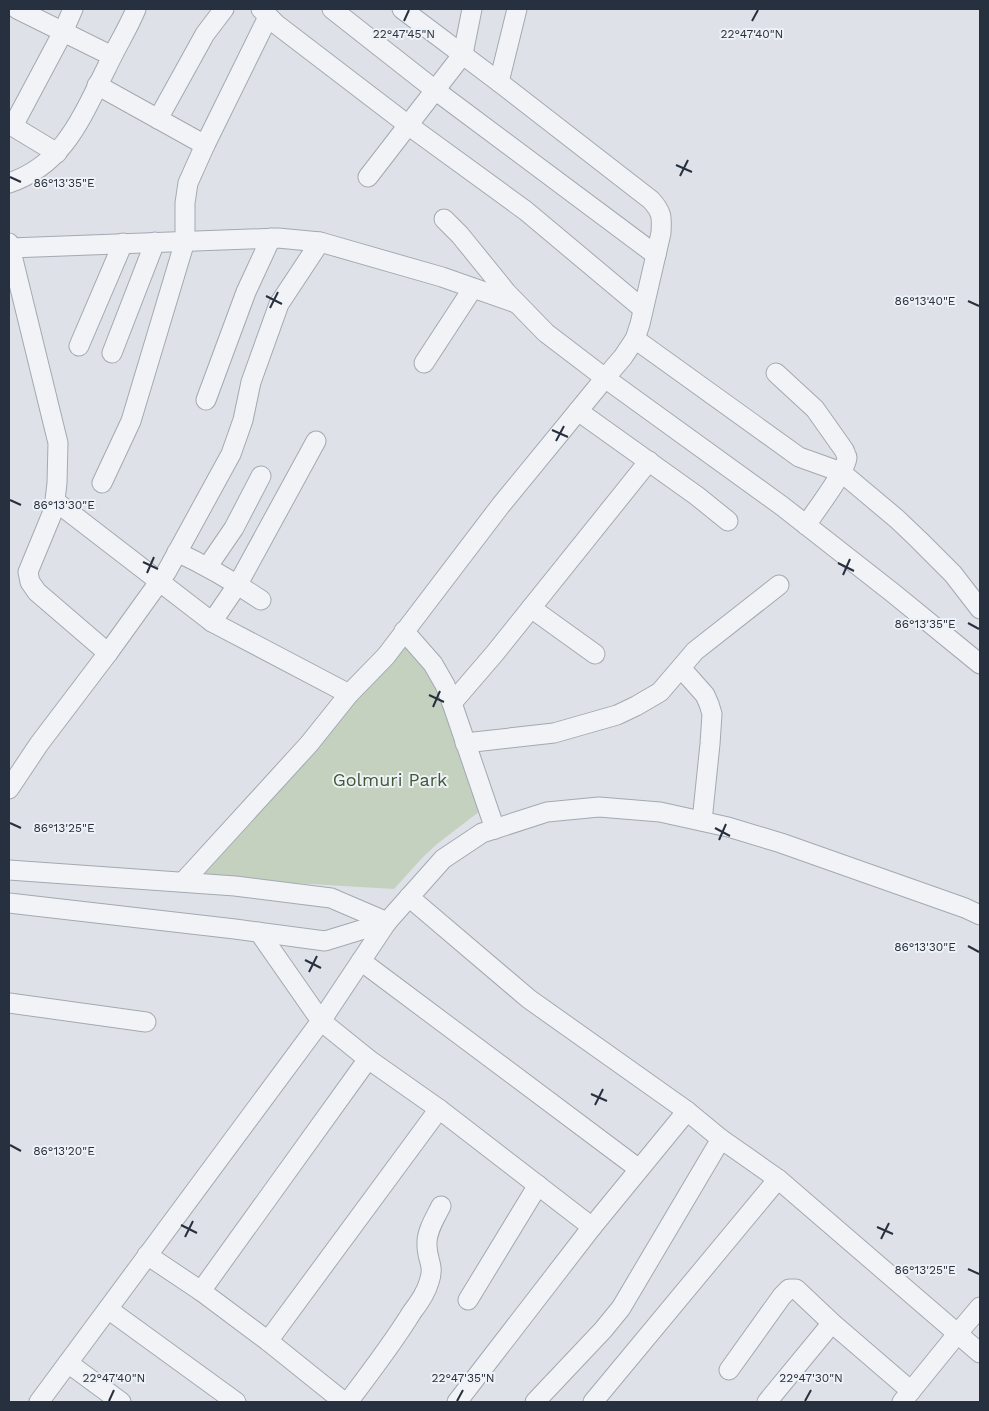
<svg xmlns="http://www.w3.org/2000/svg" width="989" height="1411" font-family="'Work Sans',sans-serif">
	<rect width="100%" height="100%" fill="#dee2e8"/>
	<!-- green -->
	<polygon fill="#c4d1bf" points="407,641 441,688 484,808 437,844 423,857 394,889 193,877"/>
	<g fill="none" stroke-linecap="round" stroke-linejoin="round">
		<defs>
			<g id="minor">
				<polyline points="17,9 112,56"/>
				<polyline points="261,9 276,24 408,125 526,211 643,309"/>
				<polyline points="332,9 435,90 656,255"/>
				<polyline points="499,82 517,9"/>
				<polyline points="97,85 205,145"/>
				<polyline points="158,119 205,34 224,9"/>
				<polyline points="9,124 57,153"/>
				<polyline points="13,126 63,32 73,9"/>
				<polyline points="368,177 463,54 472,9"/>
				<path d="M 9,183 C 65,164 82,116 107,67 C 116,47 128,29 136,9"/>
				<polyline points="444,219 460,235 507,293 546,333 605,378 782,506 893,593 980,664"/>
				<polyline points="9,243 58,443 57,483 54,509 28,572 30,582 37,592 108,653"/>
				<polyline points="10,248 278,238 320,242 442,277 516,303"/>
				<polyline points="635,339 799,457 841,472 897,519 919,540 953,574 980,609"/>
				<polyline points="79,346 123,243"/>
				<polyline points="112,353 155,242"/>
				<polyline points="424,363 473,288"/>
				<path d="M 776,373 L 815,409 L 844,450 C 845,451 846,456 847,457 C 847,470 814,513 806,525"/>
				<polyline points="206,400 246,292 271,238"/>
				<polyline points="578,411 697,496 728,521"/>
				<polyline points="102,483 131,421 185,241 185,203 188,183 205,145 268,17"/>
				<polyline points="55,501 212,622 349,694"/>
				<path d="M 177,552 C 207,566 234,582 261,600"/>
				<polyline points="208,566 234,528 261,476"/>
				<polyline points="531,608 595,654"/>
				<polyline points="212,622 238,584 316,441"/>
				<polyline points="404,631 433,664 445,685 452,703 495,829"/>
				<polyline points="681,668 705,695 709,704 712,714 710,744 702,821"/>
				<polyline points="452,703 495,653 649,461"/>
				<polyline points="465,743 554,733 617,715 636,706 660,692 695,651 779,585"/>
				<polyline points="9,789 39,744 108,653 167,571 231,454 243,420 251,382 279,304 320,242"/>
				<polyline points="9,870 235,886 331,898 387,922"/>
				<path d="M 183,882 L 309,744 L 349,694 L 386,656 L 501,505 L 605,378 L 623,357 L 635,339 L 640,324 L 661,233 C 662,217 662,212 651,200 L 499,82 L 402,9"/>
				<polyline points="409,897 529,999 687,1111 721,1139 778,1179 980,1353"/>
				<polyline points="9,903 235,929 325,941 387,922"/>
				<polyline points="259,932 321,1021 368,1059 439,1109 592,1227"/>
				<polyline points="361,961 639,1169"/>
				<polyline points="9,1003 146,1022"/>
				<polyline points="147,1255 201,1291 268,1341 344,1402"/>
				<polyline points="201,1291 368,1059"/>
				<polyline points="468,1300 538,1185"/>
				<polyline points="108,1309 236,1402"/>
				<polyline points="268,1341 439,1109"/>
				<polyline points="68,1363 121,1402"/>
				<polyline points="729,1370 782,1296 789,1289 796,1289 832,1323 911,1391"/>
				<polyline points="39,1402 321,1021 387,922 443,859 482,833 547,812 599,807 660,812 728,827 781,843 965,908 980,915"/>
				<path d="M 348,1402 C 370,1373 393,1343 412,1312 C 419,1303 426,1293 429,1282 C 435,1265 427,1261 427,1245 C 426,1232 435,1218 441,1206"/>
				<polyline points="457,1402 592,1227 687,1111"/>
				<polyline points="535,1402 603,1330 621,1308 721,1139"/>
				<polyline points="593,1402 778,1179"/>
				<polyline points="767,1402 832,1323"/>
				<polyline points="902,1402 958,1333 980,1307"/>
			</g>
		</defs>
		<!-- minor casing -->
		<use href="#minor" stroke="#a3a9b2" stroke-width="21"/>
		<!-- minor -->
		<use href="#minor" stroke="#f1f3f6" stroke-width="19"/>
	</g>
	<!-- ticks -->
	<path fill="none" stroke="#27303e" stroke-width="2" d="M 404,21 L 409,10M 752,21 L 758,10M 676,165 L 692,172M 680,176 L 688,160M 10,177 L 21,182M 266,296 L 282,304M 968,301 L 979,306M 270,308 L 278,292M 552,430 L 568,437M 556,441 L 564,426M 10,500 L 21,505M 143,562 L 158,569M 838,563 L 854,571M 147,573 L 154,557M 843,575 L 850,559M 968,623 L 979,629M 429,695 L 444,702M 433,707 L 440,691M 10,823 L 21,828M 715,828 L 730,836M 719,840 L 726,824M 968,946 L 979,952M 305,960 L 321,968M 309,972 L 317,956M 591,1094 L 607,1101M 595,1105 L 603,1089M 10,1145 L 21,1151M 181,1225 L 197,1233M 877,1227 L 893,1234M 185,1237 L 193,1221M 881,1239 L 889,1223M 968,1269 L 979,1274M 109,1401 L 114,1390M 457,1401 L 463,1390M 805,1401 L 811,1390"/>
	<g text-anchor="middle" dominant-baseline="central" stroke-width="4" stroke-linejoin="round" paint-order="stroke">
		<!-- park labels -->
		<g font-size="18" fill="#3d5a35" stroke="#eef1f5">
			<text x="390" y="779">Golmuri Park</text>
		</g>
	</g>
	<g font-size="12" text-anchor="middle" fill="#27303e" stroke="#eef1f5" stroke-width="4" stroke-linejoin="round" paint-order="stroke">
		<text x="404" y="38">22°47'45"N</text>
		<text x="752" y="38">22°47'40"N</text>
		<text x="64" y="187">86°13'35"E</text>
		<text x="925" y="305">86°13'40"E</text>
		<text x="64" y="509">86°13'30"E</text>
		<text x="925" y="628">86°13'35"E</text>
		<text x="64" y="832">86°13'25"E</text>
		<text x="925" y="951">86°13'30"E</text>
		<text x="64" y="1155">86°13'20"E</text>
		<text x="925" y="1274">86°13'25"E</text>
		<text x="114" y="1382">22°47'40"N</text>
		<text x="463" y="1382">22°47'35"N</text>
		<text x="811" y="1382">22°47'30"N</text>
	</g>
	<!-- border -->
	<rect width="989" height="1411" fill="none" stroke="#27303e" stroke-width="20"/>
</svg>
